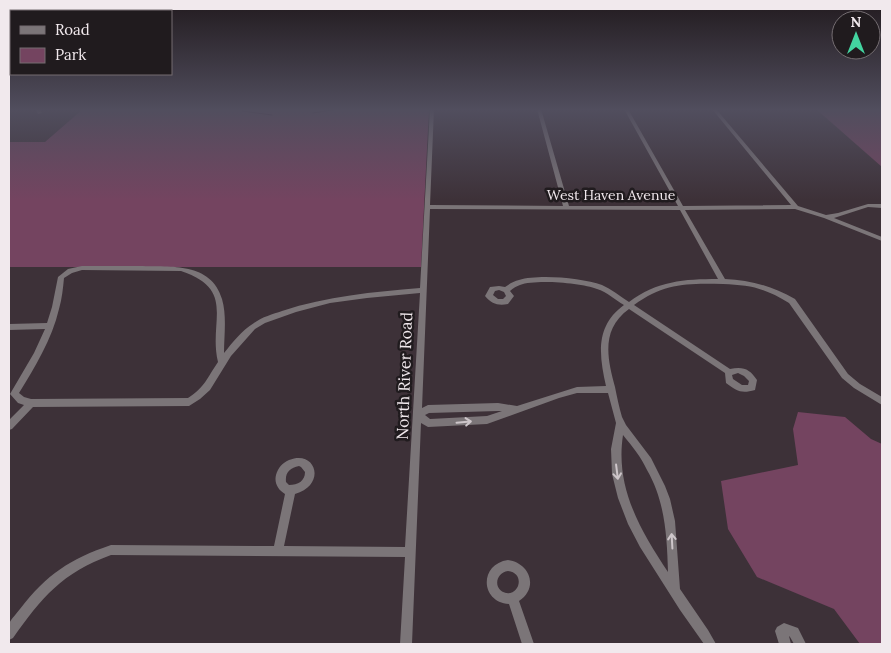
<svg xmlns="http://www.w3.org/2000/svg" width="891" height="653" font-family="Lora,serif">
	<rect width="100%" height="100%" fill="#3d3138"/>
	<!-- green -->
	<g fill="#744460">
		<polygon points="83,109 429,109 421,267 9,267 9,142 45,142"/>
		<polygon points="816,109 882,109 882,167"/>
		<polygon points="798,412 845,417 871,439 882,444 882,644 860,644 834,609 757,577 728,529 721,481 798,465 793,429"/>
	</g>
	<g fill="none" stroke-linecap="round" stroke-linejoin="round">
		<!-- stream -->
		<g stroke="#390728" stroke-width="1">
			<polyline points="242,111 272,115"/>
			<polyline points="313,113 338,109"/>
		</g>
		<!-- minor -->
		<g fill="#7b7578" fill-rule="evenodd">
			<polygon points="35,109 39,109 42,113 38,114"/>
			<path d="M 430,109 L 434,109 L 430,205 L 563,206 L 537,109 L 541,109 L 569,206 L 678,206 L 624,109 L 628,109 L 683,206 L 791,205 L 712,109 L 716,109 L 798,206 L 826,215 L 838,213 L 868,204 L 882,204 L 882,208 L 868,207 L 834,218 L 882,237 L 882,241 L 824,218 L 795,209 L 685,210 L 725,279 C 750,280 772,286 795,299 L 848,374 L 860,384 L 882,397 L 882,405 L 854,388 L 842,378 L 789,303 C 765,288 750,285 723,284 C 688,283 664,283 634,305 L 730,369 C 743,366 750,369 757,380 L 755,390 C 741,394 737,391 726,383 L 725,373 L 629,309 C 601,329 607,358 615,387 C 617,397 619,407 622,417 L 626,425 L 651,458 L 665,486 L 670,499 L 675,521 L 680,589 L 708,630 L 716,644 L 704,644 L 680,610 L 640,547 L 628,524 L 618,498 L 612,474 L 611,449 L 616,423 L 608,393 L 577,393 L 559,398 L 487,424 L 428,427 L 421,423 L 412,644 L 400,644 L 405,557 L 111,555 C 62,573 42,597 13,638 L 9,640 C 9,635 7,628 9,624 C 11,619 17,613 20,609 C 47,574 70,559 111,545 L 274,546 L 285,494 C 278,490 274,483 276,475 C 278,468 282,463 289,460 C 316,449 327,485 295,494 L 284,546 L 405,547 L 420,293 L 367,298 L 330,303 L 296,312 L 265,323 L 255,329 L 231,356 L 210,390 L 200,399 L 189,406 L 33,407 L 12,429 L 9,430 L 9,420 L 24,405 L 18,403 L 10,394 L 34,353 L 45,329 L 9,330 L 9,324 L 47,323 L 52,307 L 58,277 L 68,269 L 82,266 C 101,266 121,266 140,266 C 171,267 211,262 222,299 C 227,316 224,336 224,353 C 232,343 242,330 254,323 C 262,317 273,314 282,311 C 327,296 373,292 420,288 ZM 430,209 L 680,210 L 718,279 C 684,279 657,281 629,302 C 620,296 611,289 602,285 C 582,278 539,274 519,280 C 514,281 509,284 505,287 L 499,286 L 490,287 L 485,296 C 492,304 498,306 508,304 L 514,296 L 510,291 C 513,288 517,286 520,285 C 536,279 581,283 597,289 C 607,292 615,300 624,305 C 595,326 599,355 606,386 L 577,387 L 517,406 L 498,403 L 428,405 L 422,408 ZM 82,270 L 181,271 C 237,290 208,321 218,362 C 207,378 205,387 188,398 L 31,399 L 24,397 L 19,393 C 35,367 52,339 59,309 C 62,299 63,288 64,278 L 72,273 ZM 499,290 L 504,292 L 506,296 L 503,299 L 498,299 L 493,295 L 495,291 ZM 738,373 L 744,376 L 749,381 L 748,385 L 742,385 L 733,379 L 732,375 ZM 498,411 L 502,411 L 487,416 L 430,419 L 425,415 L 429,413 ZM 623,435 C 632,446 641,457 647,470 C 665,501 667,536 668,572 C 640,530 615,487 623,435 ZM 299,466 L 301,467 L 305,472 C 305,481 298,485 289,485 L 286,482 C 285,472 290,468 299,466 Z"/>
			<path d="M 508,560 C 530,563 539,588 519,601 L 534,644 L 522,644 L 509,604 C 480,602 479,564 508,560 ZM 508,571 C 525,573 520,595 506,593 C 493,590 495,573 508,571 Z"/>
			<polygon points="784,623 798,628 806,644 794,644 790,637 789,636 791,644 779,644 775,631 777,627"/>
		</g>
	</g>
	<!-- one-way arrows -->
	<defs><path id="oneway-shaft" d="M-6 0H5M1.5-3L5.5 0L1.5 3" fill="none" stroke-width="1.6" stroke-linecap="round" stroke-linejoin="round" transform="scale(1.25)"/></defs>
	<g stroke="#cec6ca">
		<use href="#oneway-shaft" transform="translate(464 422) rotate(-5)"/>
		<use href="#oneway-shaft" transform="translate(617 472) rotate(83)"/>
		<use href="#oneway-shaft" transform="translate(672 541) rotate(-93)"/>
	</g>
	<!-- sky -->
	<linearGradient id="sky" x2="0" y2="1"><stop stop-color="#221b1f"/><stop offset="0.55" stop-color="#514e5e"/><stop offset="1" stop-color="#514e5e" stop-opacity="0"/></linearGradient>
	<rect width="891" height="200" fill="url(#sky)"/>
	<g text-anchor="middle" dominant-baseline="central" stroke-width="5" stroke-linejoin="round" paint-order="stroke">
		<!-- far-street labels -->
		<g font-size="14" fill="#f1e9ed" stroke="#201b1e">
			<text x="611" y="195">West Haven Avenue</text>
		</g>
		<!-- street labels -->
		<g font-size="16" fill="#f1e9ed" stroke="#201b1e">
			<text transform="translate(404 376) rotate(-88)">North River Road</text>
		</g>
	</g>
	<!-- border -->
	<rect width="891" height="653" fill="none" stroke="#f1e9ed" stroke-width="20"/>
	<!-- legend -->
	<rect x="10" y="10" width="162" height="65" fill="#201b1e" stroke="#746d71"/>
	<rect x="20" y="26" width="25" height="8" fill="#7b7578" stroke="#746d71"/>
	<text x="55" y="35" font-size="15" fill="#f1e9ed">Road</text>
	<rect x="20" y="48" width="25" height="15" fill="#744460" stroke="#746d71"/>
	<text x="55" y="60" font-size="15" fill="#f1e9ed">Park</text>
	<!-- north arrow -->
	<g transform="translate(856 35)"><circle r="24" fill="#201b1e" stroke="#746d71"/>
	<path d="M0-4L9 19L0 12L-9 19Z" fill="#43d4a0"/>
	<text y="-8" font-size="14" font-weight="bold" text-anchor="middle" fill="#f1e9ed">N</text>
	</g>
</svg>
